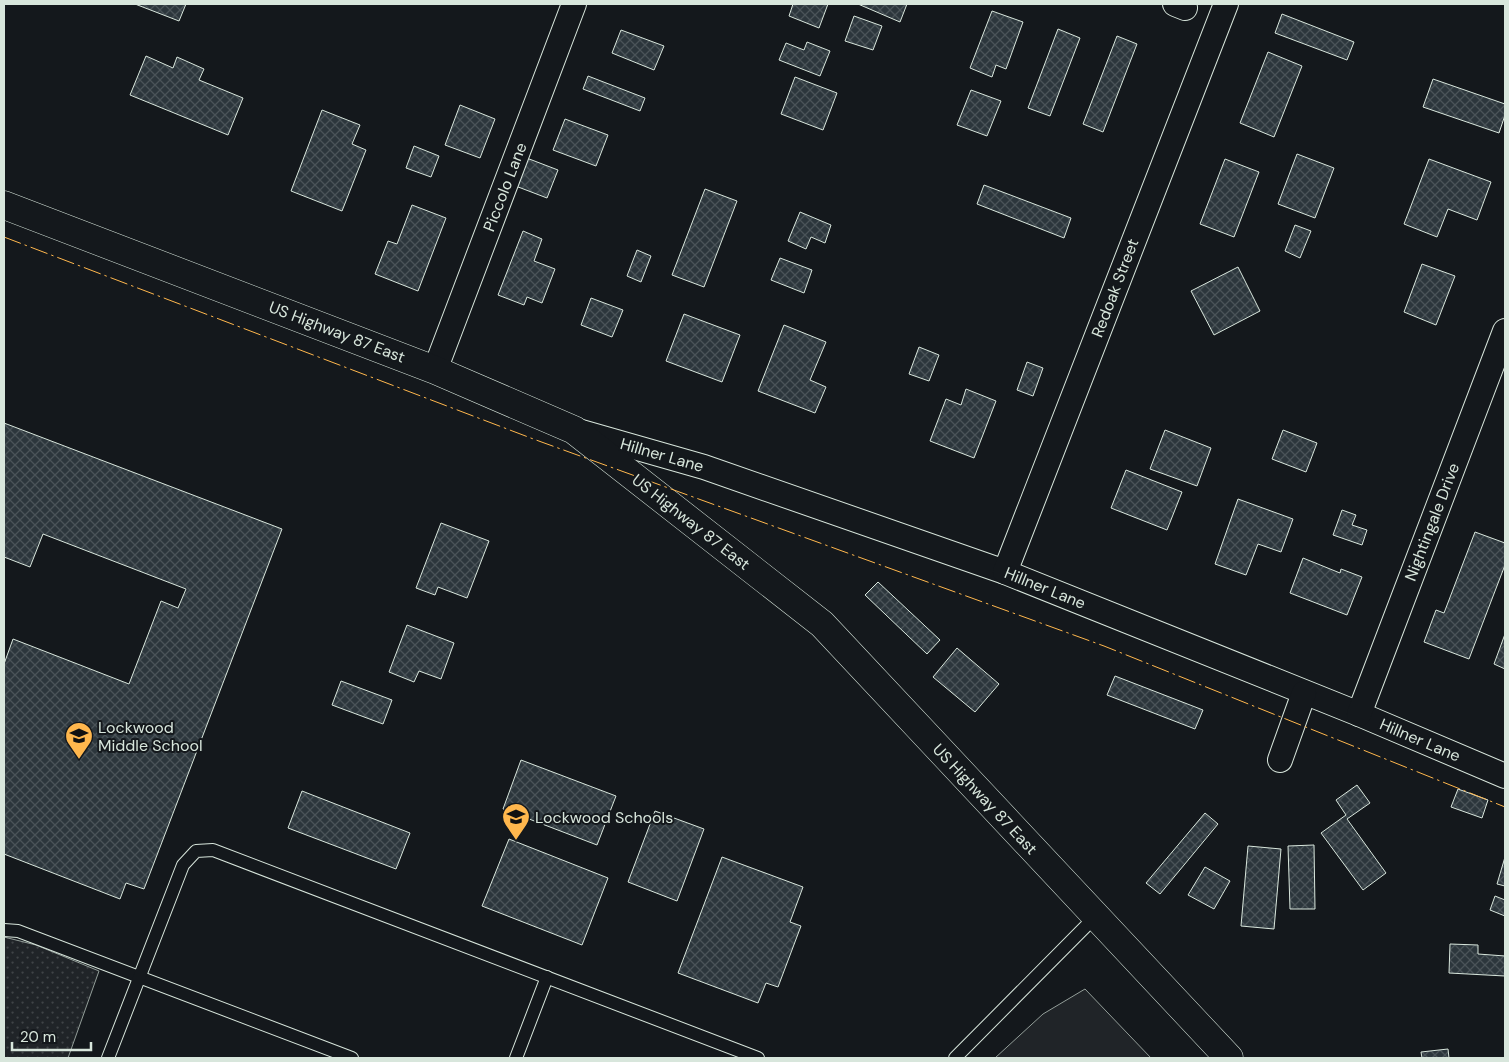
<svg xmlns="http://www.w3.org/2000/svg" width="1509" height="1062" font-family="'DM Sans',sans-serif">
	<defs>
		<pattern id="park-dots" width="8" height="8" patternUnits="userSpaceOnUse" patternTransform="scale(1.25)"><rect width="8" height="8" fill="#202428"/><path d="M2 2h.1M6 6h.1" fill="none" stroke="#404447" stroke-width="1.8" stroke-linecap="round"/></pattern>
		<pattern id="building-cross-hatch" width="8" height="8" patternUnits="userSpaceOnUse" patternTransform="scale(1.25)"><rect width="8" height="8" fill="#2c363c"/><path d="M0 0l8 8M0 8l8-8" fill="none" stroke="#4a5358"/></pattern>
	</defs>
	<rect width="100%" height="100%" fill="#14181c"/>
	<!-- park -->
	<polygon fill="url(#park-dots)" stroke="#939e99" points="4,937 36,945 99,971 68,1058 4,1058"/>
	<!-- pitch -->
	<polygon fill="#202428" stroke="#939e99" points="1085,989 1151,1058 995,1058 1043,1014"/>
	<!-- building -->
	<g fill="url(#building-cross-hatch)" stroke="#d8e6dc">
		<polygon points="135,4 186,4 179,21"/>
		<polygon points="793,4 828,4 819,28 789,16"/>
		<polygon points="858,4 907,4 900,22"/>
		<polygon points="992,11 1023,22 1006,69 996,65 992,77 970,68"/>
		<polygon points="1282,14 1354,42 1347,60 1275,33"/>
		<polygon points="854,16 882,26 873,50 845,41"/>
		<polygon points="1058,29 1080,38 1050,116 1028,108"/>
		<polygon points="621,30 664,46 654,70 612,53"/>
		<polygon points="1117,36 1137,44 1103,132 1083,124"/>
		<polygon points="807,42 830,51 820,76 779,60 786,43 804,50"/>
		<polygon points="1268,52 1302,66 1274,137 1240,123"/>
		<polygon points="146,56 173,68 177,57 204,69 199,80 243,98 228,135 130,95"/>
		<polygon points="588,76 645,98 640,111 583,89"/>
		<polygon points="795,77 837,93 823,130 781,114"/>
		<polygon points="1433,79 1505,104 1505,115 1499,133 1423,107"/>
		<polygon points="971,90 1001,101 987,136 957,125"/>
		<polygon points="460,105 495,119 480,158 445,145"/>
		<polygon points="322,110 360,125 352,144 366,150 342,211 291,191"/>
		<polygon points="565,119 608,135 596,166 553,150"/>
		<polygon points="414,146 439,156 431,177 406,168"/>
		<polygon points="1297,154 1334,168 1315,218 1278,204"/>
		<polygon points="524,157 558,170 547,198 513,185"/>
		<polygon points="1225,159 1259,172 1234,237 1200,224"/>
		<polygon points="1429,159 1491,182 1477,220 1448,209 1437,237 1404,224"/>
		<polygon points="984,185 1071,218 1064,238 977,204"/>
		<polygon points="705,189 737,201 704,287 672,275"/>
		<polygon points="412,205 446,218 418,291 375,274 388,241 397,244"/>
		<polygon points="800,212 831,225 825,243 811,237 806,249 788,241"/>
		<polygon points="1295,225 1311,231 1300,258 1285,251"/>
		<polygon points="523,231 542,239 534,261 555,269 542,303 527,297 524,305 498,295"/>
		<polygon points="637,250 651,256 641,282 627,276"/>
		<polygon points="780,258 812,270 804,293 771,280"/>
		<polygon points="1422,264 1455,276 1436,325 1404,312"/>
		<polygon points="1238,267 1260,311 1214,335 1191,291"/>
		<polygon points="591,298 623,310 612,337 581,325"/>
		<polygon points="684,314 740,335 722,382 666,361"/>
		<polygon points="784,325 826,342 810,380 826,387 815,413 758,391"/>
		<polygon points="919,347 939,355 929,381 909,374"/>
		<polygon points="1027,362 1043,368 1033,396 1017,390"/>
		<polygon points="966,389 996,401 974,458 930,441 946,399 961,405"/>
		<polygon points="4,423 282,529 144,889 126,883 120,899 4,854 4,664 13,639 129,684 161,601 178,608 186,589 43,534 30,567 4,557"/>
		<polygon points="1165,430 1211,448 1197,486 1150,469"/>
		<polygon points="1283,430 1317,443 1306,472 1272,459"/>
		<polygon points="1126,470 1182,492 1167,530 1111,508"/>
		<polygon points="1238,499 1293,519 1281,552 1258,544 1246,575 1215,564"/>
		<polygon points="1342,510 1356,515 1352,525 1367,530 1362,545 1333,535"/>
		<polygon points="441,523 489,541 467,598 438,587 435,595 416,588"/>
		<polygon points="1475,532 1505,543 1505,565 1469,659 1424,642 1436,610 1444,613"/>
		<polygon points="1303,558 1340,573 1341,569 1362,577 1347,615 1290,593"/>
		<polygon points="878,582 940,640 927,654 865,595"/>
		<polygon points="407,625 454,643 441,679 419,671 414,682 389,672"/>
		<polygon points="1505,634 1505,669 1494,664"/>
		<polygon points="957,648 999,684 975,712 933,677"/>
		<polygon points="1115,676 1203,710 1195,729 1107,695"/>
		<polygon points="341,681 392,700 383,724 332,705"/>
		<polygon points="521,760 616,796 597,845 503,809"/>
		<polygon points="1357,785 1370,803 1347,819 1386,873 1363,890 1321,833 1346,815 1336,800"/>
		<polygon points="1458,789 1488,800 1482,818 1451,807"/>
		<polygon points="302,791 410,833 396,869 288,828"/>
		<polygon points="655,811 704,829 677,901 628,882"/>
		<polygon points="1205,813 1218,824 1160,894 1146,883"/>
		<polygon points="509,839 608,878 582,945 482,906"/>
		<polygon points="1314,845 1315,909 1290,909 1288,846"/>
		<polygon points="1248,846 1281,849 1274,929 1241,926"/>
		<polygon points="722,857 803,887 790,922 801,926 778,987 766,983 758,1003 678,973"/>
		<polygon points="1505,857 1505,886 1497,884"/>
		<polygon points="1205,867 1230,881 1214,909 1188,895"/>
		<polygon points="1495,896 1505,900 1505,916 1490,910"/>
		<polygon points="1450,944 1478,945 1478,954 1505,956 1505,976 1449,973"/>
		<polygon points="1448,1049 1449,1058 1422,1058 1421,1052"/>
	</g>
	<g fill="none" stroke-linecap="round" stroke-linejoin="round">
		<defs>
			<g id="service">
				<polyline points="4,930 18,931 352,1058"/>
				<polyline points="108,1058 183,865 196,851 213,850 758,1058"/>
				<polyline points="516,1058 547,977"/>
				<polyline points="955,1058 1095,917"/>
			</g>
			<g id="minor">
				<polyline points="1175,4 1185,8"/>
				<polyline points="435,370 574,4"/>
				<polyline points="578,431 704,467 1005,572 1359,714 1505,776"/>
				<polyline points="1005,572 1226,4"/>
				<polyline points="1359,714 1505,331"/>
				<polyline points="1280,760 1304,693"/>
			</g>
			<polyline id="tertiary" points="4,205 435,370 574,430 822,624 1229,1058"/>
		</defs>
		<!-- service casing -->
		<use href="#service" stroke="#d8e6dc" stroke-width="14"/>
		<!-- minor casing -->
		<use href="#minor" stroke="#d8e6dc" stroke-width="26"/>
		<!-- tertiary casing -->
		<use href="#tertiary" stroke="#d8e6dc" stroke-width="29"/>
		<!-- service -->
		<use href="#service" stroke="#14181c" stroke-width="12"/>
		<!-- minor -->
		<use href="#minor" stroke="#14181c" stroke-width="24"/>
		<!-- tertiary -->
		<use href="#tertiary" stroke="#14181c" stroke-width="28"/>
		<!-- power -->
		<polyline stroke="#ffb74d" stroke-width="1" stroke-dasharray="18 4 2.5 4" stroke-linecap="butt" points="4,237 536,440 1104,646 1505,807"/>
	</g>
	<!-- icons -->
	<defs>
		<symbol id="school-pin" viewBox="-11 -11 22 30"><path d="M0 17L-7.5 6A9.5 9.5 0 1 1 7.5 6Z" fill="#ffb74d" stroke="#14181c"/><path d="M0-5L7-2L0 1L-7-2ZM-4 1L0 2.5L4 1V4Q0 6-4 4Z" fill="#111"/></symbol>
	</defs>
	<g fill-rule="evenodd">
		<use href="#school-pin" x="63" y="720" width="32" height="43"/>
		<use href="#school-pin" x="500" y="801" width="32" height="43"/>
	</g>
	<g text-anchor="middle" dominant-baseline="central" stroke-width="4" stroke-linejoin="round" paint-order="stroke">
		<!-- street labels -->
		<g font-size="16" fill="#d8e6dc" stroke="#14181c">
			<text transform="translate(505 187) rotate(-69)">Piccolo Lane</text>
			<text transform="translate(1115 288) rotate(-69)">Redoak Street</text>
			<text transform="translate(337 332) rotate(21)">US Highway 87 East</text>
			<text transform="translate(662 455) rotate(16)">Hillner Lane</text>
			<text transform="translate(691 522) rotate(38)">US Highway 87 East</text>
			<text transform="translate(1432 522) rotate(-69)">Nightingale Drive</text>
			<text transform="translate(1045 588) rotate(22)">Hillner Lane</text>
			<text transform="translate(1420 740) rotate(23)">Hillner Lane</text>
			<text transform="translate(985 799) rotate(47)">US Highway 87 East</text>
		</g>
		<!-- poi labels -->
		<g font-size="16" fill="#d8e6dc" stroke="#14181c" text-anchor="start">
			<text x="98" y="727">Lockwood<tspan x="98" dy="18">Middle School</tspan></text>
			<text x="535" y="817">Lockwood Schools</text>
		</g>
	</g>
	<!-- border -->
	<rect width="1509" height="1062" fill="none" stroke="#d8e6dc" stroke-width="10"/>
	<!-- scale -->
	<path d="M12 1042v8h79v-8" fill="none" stroke="#d8e6dc" stroke-width="2.5"/>
	<text x="20" y="1042" font-size="15" fill="#d8e6dc" stroke="#14181c" stroke-width="4" paint-order="stroke">20 m</text>
</svg>
